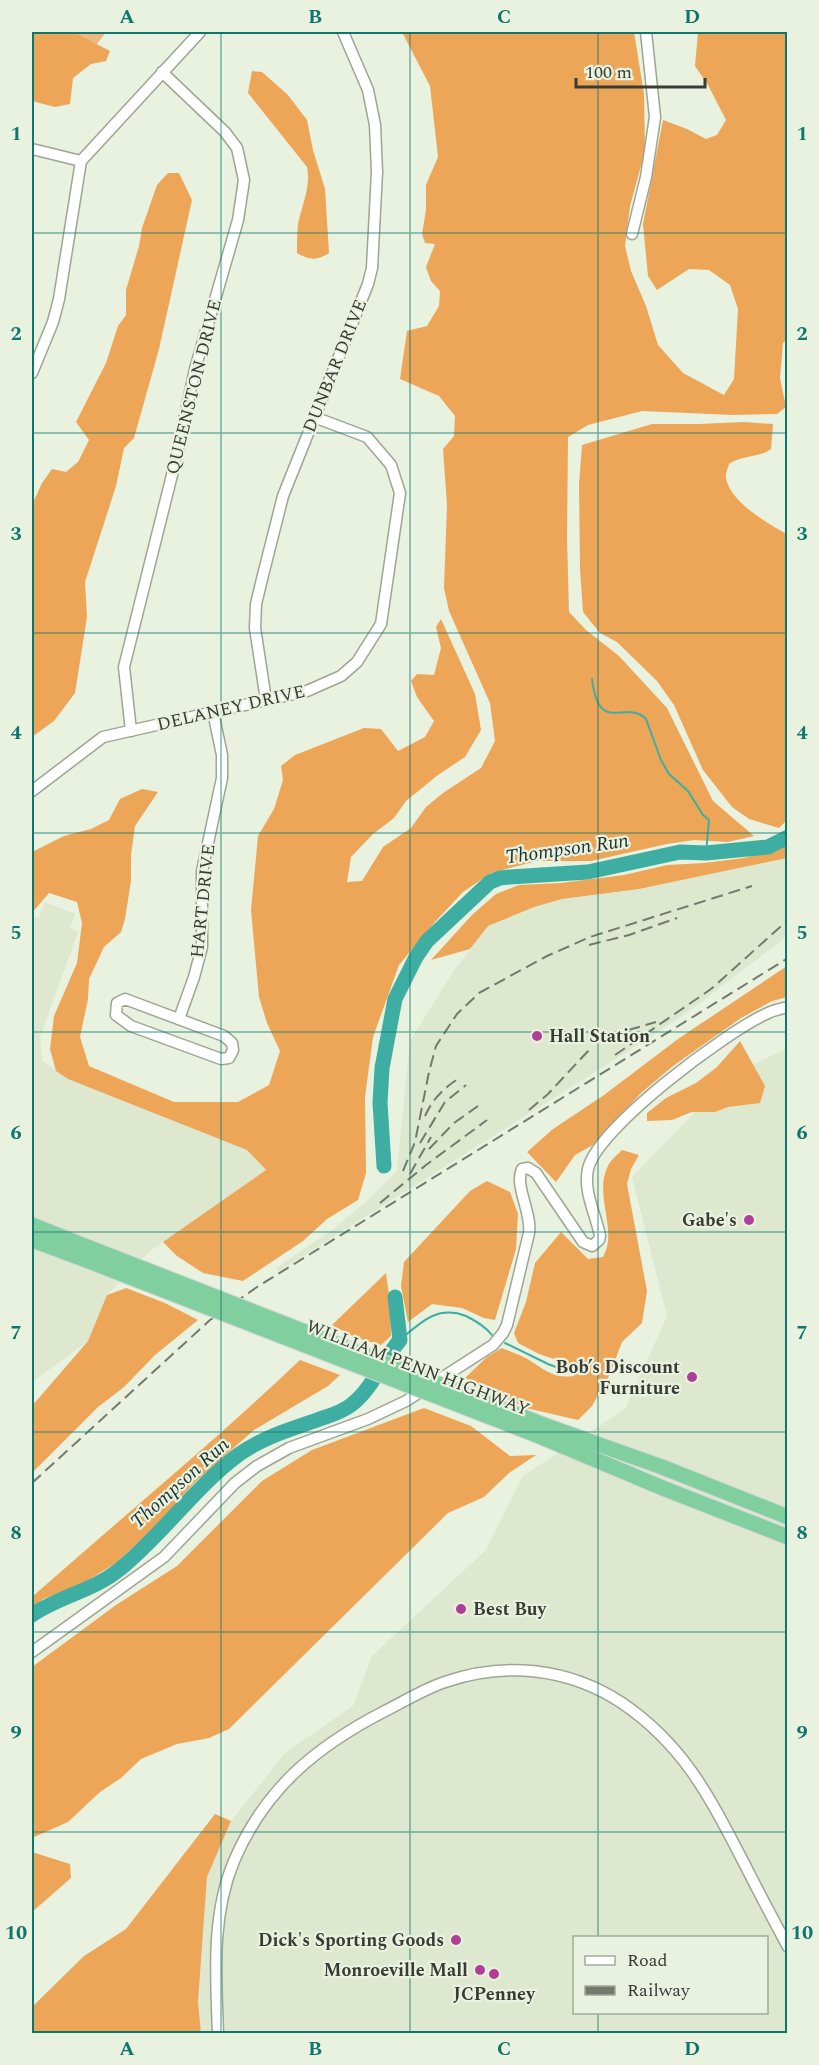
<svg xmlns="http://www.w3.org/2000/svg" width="819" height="2065" font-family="Spectral,serif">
	<rect width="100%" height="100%" fill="#e9f1df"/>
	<!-- built -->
	<g fill="#dee8cf" fill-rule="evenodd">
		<polygon points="787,858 787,935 781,941 692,1009 646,1040 279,1271 276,1268 332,1230 368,1200 397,1171 410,1041 453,972 488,926 534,907 562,899 639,889"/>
		<polygon points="45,902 75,914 70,928 78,932 40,1037 42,1061 68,1079 247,1150 266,1171 150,1251 107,1295 88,1341 32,1382 32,916 39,918"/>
		<path d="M 787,1048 L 787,2033 L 201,2034 L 198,2003 L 207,1877 L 231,1821 L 285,1753 L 353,1706 L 372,1656 L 486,1550 L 523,1476 L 625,1409 L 667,1316 L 632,1177 L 730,1076 ZM 574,1938 L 766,1938 L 766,2012 L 574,2012 Z"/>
	</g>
	<!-- green -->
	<polygon fill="#ecb883" points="32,32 106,32 97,44"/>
	<!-- forest -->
	<g fill="#eda558">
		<polygon points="32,32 73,32 110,51 106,61 91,64 73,78 70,104 55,107 32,101"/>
		<polygon points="402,32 634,32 644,94 645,151 630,206 625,246 631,271 646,306 658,345 683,373 724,395 734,379 738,309 730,285 709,270 689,269 657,290 648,276 643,224 663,120 687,129 706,139 717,135 726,120 708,85 695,66 698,32 787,32 788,339 783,343 780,378 786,407 777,414 733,415 642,411 588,425 568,437 567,538 569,612 586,630 619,656 667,708 713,801 754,836 728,842 694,840 667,844 591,861 537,861 491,873 463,892 434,923 399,965 373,1037 365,1097 366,1173 358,1200 327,1219 303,1241 243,1281 203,1273 177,1256 163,1242 266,1170 247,1150 68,1079 56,1071 50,1049 54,1016 77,963 82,923 77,902 49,893 32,913 32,852 64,836 91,829 109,820 120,799 142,789 158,792 135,826 131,855 131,881 125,919 121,932 104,947 89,979 88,999 80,1037 89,1066 174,1102 238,1102 269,1085 280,1051 267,1023 259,997 251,910 258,836 274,809 283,780 281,766 295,755 364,728 381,729 398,751 425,737 434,721 417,697 411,681 417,674 434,675 441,648 436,627 441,619 475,694 481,730 465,757 438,775 406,801 394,818 373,834 351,857 347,882 362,881 383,847 411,828 426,807 443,793 481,768 495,741 490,703 449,611 444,588 447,505 443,449 454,436 455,416 439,396 400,379 407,331 427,326 439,306 440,291 431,281 426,267 435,244 425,243 422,234 426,210 426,185 438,157 430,86"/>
		<path d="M 252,71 L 262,72 L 288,95 L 307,120 L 313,150 L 325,189 L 329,253 C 317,261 309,260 297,253 C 297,244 297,234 298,224 C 302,205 311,187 307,167 L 248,93 Z"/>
		<polygon points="168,173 179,173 192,200 159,349 134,438 124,448 116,486 85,582 87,617 75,693 54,721 32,737 32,505 42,483 52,469 66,472 78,462 89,440 76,422 106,363 118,326 126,315 126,290 139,246 142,228 157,185"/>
		<path d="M 744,422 L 773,424 L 771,449 C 759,458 742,455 729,464 C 728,468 725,474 726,478 C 730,502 767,523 787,534 L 788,819 L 779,828 L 749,819 L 732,807 L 703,770 L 674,705 L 657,681 L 617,642 L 600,633 L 583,612 L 580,569 L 579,484 L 582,445 L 652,424 L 699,424 Z"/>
		<polygon points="787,845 787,858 639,889 562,899 534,907 488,926 470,949 431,960 472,915 496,894 519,885 561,883 624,875 667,865 704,863 744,858 777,850"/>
		<polygon points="787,966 787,997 772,1001 741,1018 673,1066 641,1093 593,1145 575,1155 556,1182 527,1152 553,1129 604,1095 678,1039"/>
		<polygon points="740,1041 765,1086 760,1103 728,1107 715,1112 692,1112 672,1120 647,1121 647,1113 666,1098 696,1083 717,1067"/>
		<path d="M 622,1150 L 639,1155 L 631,1169 L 627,1184 L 647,1291 L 642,1323 L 622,1342 L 609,1376 L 592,1406 L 578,1420 L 526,1408 L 465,1378 L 487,1357 L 502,1348 C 511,1352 521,1355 529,1360 C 545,1370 554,1379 574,1376 L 572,1365 L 539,1354 L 518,1343 L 514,1333 L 526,1302 L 535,1263 L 561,1232 L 588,1259 L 603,1257 C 619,1229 592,1194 609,1164 C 612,1159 618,1154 622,1150 Z"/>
		<polygon points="487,1181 510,1192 518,1214 516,1249 495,1320 484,1318 462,1308 432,1304 408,1322 401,1286 404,1262 470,1191"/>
		<polygon points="386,1273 390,1303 391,1336 381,1345 354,1337 332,1325"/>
		<polygon points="126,1288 165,1303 198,1320 155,1355 124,1387 98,1407 32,1473 32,1406 88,1341 107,1295"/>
		<path d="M 300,1360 L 340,1375 L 328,1386 L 254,1430 L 194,1483 L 158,1524 L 116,1563 L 80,1585 L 43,1599 L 32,1609 L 32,1597 C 121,1518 214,1442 300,1360 Z"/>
		<polygon points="424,1408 471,1426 510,1456 536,1455 509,1473 484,1497 448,1513 229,1729 209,1738 177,1744 141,1759 121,1778 100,1792 68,1822 32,1838 32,1667 116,1605 177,1566 262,1481 312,1450"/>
		<polygon points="215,1814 231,1821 207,1877 198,2002 201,2033 32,2033 32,2007 84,1956 126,1929"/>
		<polygon points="32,1852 70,1864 71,1878 32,1912"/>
	</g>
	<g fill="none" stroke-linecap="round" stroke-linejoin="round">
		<!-- stream -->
		<g stroke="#3eaea3" stroke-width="2">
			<path d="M 592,679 C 599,737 626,698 646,719 L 661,760 L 669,774 L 688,791 L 703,815 L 709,820 L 706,853"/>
			<path d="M 400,1340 C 421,1322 437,1305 466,1316 C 476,1321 485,1326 492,1335"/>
			<polyline points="505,1343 548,1364 564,1370"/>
		</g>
		<!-- river -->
		<g stroke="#3eaea3" stroke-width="15">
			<polyline points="384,1166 380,1103 382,1068 395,999 416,957 427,941 490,882 500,878 510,877 588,872 680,852 706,853 768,847 788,837"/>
			<path d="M 32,1615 C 60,1596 93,1591 120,1569 C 163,1534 194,1488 238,1455 C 263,1437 289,1430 317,1420 C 328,1416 341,1413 351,1405 C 373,1388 382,1361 400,1340 L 395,1297"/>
		</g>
		<defs>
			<g id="minor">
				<polyline points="32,149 81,161"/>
				<polyline points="632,234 646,177 655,117 646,32"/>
				<polyline points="32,373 53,322 59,299 81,161 200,32"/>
				<polyline points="266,700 255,628 256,604 263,575 283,496 368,284 372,268 377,172 375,125 368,90 343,32"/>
				<polyline points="131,731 124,667 174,467 195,369 238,220 244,180 237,148 225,132 162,72"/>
				<polyline points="32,791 103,737 307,691 341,676 357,662 381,624 400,493 391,465 367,437 314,417"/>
				<polygon points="125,999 224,1036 232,1043 233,1050 229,1058 221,1059 131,1026 116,1015 117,1003"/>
				<polyline points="179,1019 194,977 202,947 202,871 222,778 222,755 213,712"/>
				<path d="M 32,1652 L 164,1557 L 235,1483 L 257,1466 L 289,1448 L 368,1419 L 406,1401 L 493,1345 L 503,1333 L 507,1325 L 529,1233 C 532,1213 514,1185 522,1169 L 528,1168 L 536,1173 L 583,1242 L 592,1246 L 599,1240 L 600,1236 C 596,1214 583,1192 588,1169 C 597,1128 726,1032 766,1014 C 773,1010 780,1009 788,1007"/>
				<path d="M 218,2034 C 216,1975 211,1916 234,1861 C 265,1788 317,1746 385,1711 C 405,1701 424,1689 445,1682 C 505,1661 569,1668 622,1703 C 685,1746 710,1798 744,1863 C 758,1891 773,1919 788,1947"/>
			</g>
			<g id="highway">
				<polyline points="32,1225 90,1248"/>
				<polyline points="32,1240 86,1260"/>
				<polyline points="544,1425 662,1467 788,1517"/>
				<polyline points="539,1436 665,1489 788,1537"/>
			</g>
		</defs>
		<!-- minor casing -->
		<use href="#minor" stroke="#9ea594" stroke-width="13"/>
		<!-- highway casing -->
		<use href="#highway" stroke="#d7d8d7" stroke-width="17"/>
		<!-- minor -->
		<use href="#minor" stroke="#fff" stroke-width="10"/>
		<!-- highway -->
		<use href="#highway" stroke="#81ce9f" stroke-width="15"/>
		<!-- rail -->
		<g stroke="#74796e" stroke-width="2" stroke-dasharray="12 6" stroke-linecap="butt">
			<polyline points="589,945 629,935 677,918"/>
			<polyline points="611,1035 656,1022"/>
			<polyline points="615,1055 711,989 788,920"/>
			<polyline points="529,1110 548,1094 589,1050"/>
			<path d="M 425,1116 C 433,1098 445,1087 461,1077"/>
			<polyline points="420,1143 445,1102 466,1085"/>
			<polyline points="429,1149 454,1123 478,1106"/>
			<polyline points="403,1171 415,1142 429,1072 436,1046 457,1014 479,993 547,956 590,937 752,886"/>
			<polyline points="410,1174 431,1137"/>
			<polyline points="380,1203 426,1165 487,1120"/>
			<polyline points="32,1483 210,1320 257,1287 788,958"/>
		</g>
		<defs>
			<g id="highway-bridge">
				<polyline points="90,1248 544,1425"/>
				<polyline points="86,1260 539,1436"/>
			</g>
		</defs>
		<!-- highway-bridge casing -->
		<use href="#highway-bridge" stroke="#d7d8d7" stroke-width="17" stroke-linecap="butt"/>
		<!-- highway-bridge -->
		<use href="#highway-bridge" stroke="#81ce9f" stroke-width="15"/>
	</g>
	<!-- grid -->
	<path fill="none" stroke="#0f766e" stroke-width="1.5" stroke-opacity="0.55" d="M 221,32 L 221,2034M 410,32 L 410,2034M 598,32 L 598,1938M 32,233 L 788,233M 32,433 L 788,433M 32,633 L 788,633M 32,833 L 788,833M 32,1032 L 788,1032M 32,1232 L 788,1232M 32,1432 L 788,1432M 32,1632 L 788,1632M 32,1832 L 788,1832M 598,2012 L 598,2034"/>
	<!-- markers -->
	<g fill="#af3e99" stroke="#e9f1df" stroke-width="2">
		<circle cx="537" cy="1036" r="6"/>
		<circle cx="749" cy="1220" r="6"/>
		<circle cx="692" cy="1377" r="6"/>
		<circle cx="461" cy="1609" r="6"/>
		<circle cx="456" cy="1940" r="6"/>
		<circle cx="480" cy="1970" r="6"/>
		<circle cx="494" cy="1974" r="6"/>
	</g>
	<g text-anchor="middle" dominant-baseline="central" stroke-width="4.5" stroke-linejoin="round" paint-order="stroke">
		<!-- street labels -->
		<g font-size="18" fill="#393c35" stroke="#e9f1df">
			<text transform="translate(335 366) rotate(-68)">DUNBAR DRIVE</text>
			<text transform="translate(194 387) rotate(-76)">QUEENSTON DRIVE</text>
			<text transform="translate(231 708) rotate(-13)">DELANEY DRIVE</text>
			<text transform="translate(203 901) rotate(-84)">HART DRIVE</text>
			<text transform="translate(418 1368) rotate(21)">WILLIAM PENN HIGHWAY</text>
		</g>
		<!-- poi labels -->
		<g font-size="18" font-weight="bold" fill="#393c35" stroke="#e9f1df" text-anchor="end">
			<text x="549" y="1036" text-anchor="start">Hall Station</text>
			<text x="737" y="1220">Gabe's</text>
			<text x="680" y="1367">Bob’s Discount<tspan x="680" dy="21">Furniture</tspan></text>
			<text x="473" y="1609" text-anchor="start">Best Buy</text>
			<text x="444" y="1940">Dick's Sporting Goods</text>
			<text x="468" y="1970">Monroeville Mall</text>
			<text x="494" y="1994" text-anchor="middle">JCPenney</text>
		</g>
		<!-- water labels -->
		<g font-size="20" font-style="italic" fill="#1b3431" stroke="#e9f1df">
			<text transform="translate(567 849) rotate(-8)">Thompson Run</text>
			<text transform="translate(180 1483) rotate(-42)">Thompson Run</text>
		</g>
	</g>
	<!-- border -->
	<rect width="819" height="2065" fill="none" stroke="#e9f1df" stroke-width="66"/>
	<!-- legend -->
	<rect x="573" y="1936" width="195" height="78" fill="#e9f1df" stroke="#a3a99b" stroke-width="1.5"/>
	<rect x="585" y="1956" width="30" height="9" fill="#ffffff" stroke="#a3a99b" stroke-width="1.5"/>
	<text x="627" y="1966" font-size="18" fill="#393c35">Road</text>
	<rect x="585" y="1986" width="30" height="9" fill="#74796e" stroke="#a3a99b" stroke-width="1.5"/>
	<text x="627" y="1996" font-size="18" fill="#393c35">Railway</text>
	<!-- scale -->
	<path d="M576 78v9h129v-9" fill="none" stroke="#393c35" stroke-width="3"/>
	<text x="585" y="78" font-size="18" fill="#393c35" stroke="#e9f1df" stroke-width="4.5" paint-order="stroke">100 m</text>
	<rect x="33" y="33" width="753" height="1999" fill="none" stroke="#0f766e" stroke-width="2"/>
	<g font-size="20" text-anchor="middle" font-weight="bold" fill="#0f766e">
		<text x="127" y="23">A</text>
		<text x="315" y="23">B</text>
		<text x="504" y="23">C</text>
		<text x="692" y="23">D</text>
		<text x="16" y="140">1</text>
		<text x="802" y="140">1</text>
		<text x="16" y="340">2</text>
		<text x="802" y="340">2</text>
		<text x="16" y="540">3</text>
		<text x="802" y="540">3</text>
		<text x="16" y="739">4</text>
		<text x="802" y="739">4</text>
		<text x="16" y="939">5</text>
		<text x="802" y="939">5</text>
		<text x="16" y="1139">6</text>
		<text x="802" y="1139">6</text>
		<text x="16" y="1339">7</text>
		<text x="802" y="1339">7</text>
		<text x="16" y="1539">8</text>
		<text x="802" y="1539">8</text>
		<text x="16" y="1739">9</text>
		<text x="802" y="1739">9</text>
		<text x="16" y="1939">10</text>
		<text x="802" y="1939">10</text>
		<text x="127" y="2055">A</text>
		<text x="315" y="2055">B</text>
		<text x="504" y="2055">C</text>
		<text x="692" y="2055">D</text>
	</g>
</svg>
